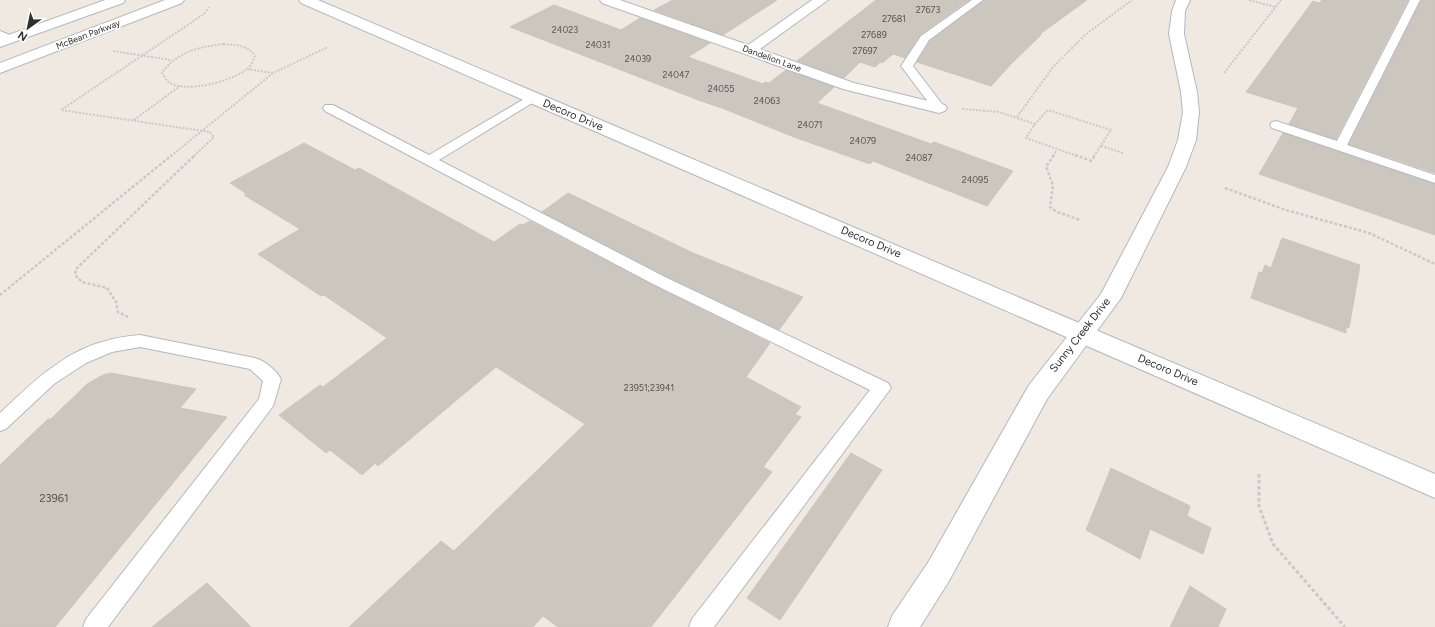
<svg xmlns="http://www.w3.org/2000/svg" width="1435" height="627" font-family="Figtree,sans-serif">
	<rect width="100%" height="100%" fill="#efe9e1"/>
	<!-- building -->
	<g fill="#cbc7bf" stroke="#cbc5ba">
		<polygon points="673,0 777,0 723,35 654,10"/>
		<polygon points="876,0 969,0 920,35 905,58 893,54 882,63 880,62 875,67 860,62 844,78 797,61"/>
		<polygon points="984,0 1087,0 1040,34 1041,35 1011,64 991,86 917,62 930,41"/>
		<polygon points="1322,0 1408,0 1336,139 1289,124 1298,108 1246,92 1313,1 1319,3"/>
		<polygon points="1421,0 1435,0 1435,173 1349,144"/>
		<polygon points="554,5 621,30 640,18 710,43 688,57 763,84 765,82 769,83 786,70 834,87 817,103 931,144 934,142 1013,171 987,206 873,161 870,164 794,137 722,108 701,101 510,27"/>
		<polygon points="1283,133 1435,184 1435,235 1259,174"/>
		<polygon points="304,143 355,170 359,168 494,242 520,224 523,225 530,221 654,286 770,343 746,377 801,407 795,414 801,417 763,467 772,472 651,627 558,627 543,616 533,627 349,627 441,541 454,551 585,424 496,367 378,466 375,463 362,475 330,450 326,453 279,415 320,385 323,387 387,338 324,295 321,296 258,254 300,229 244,195 247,194 230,183"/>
		<polygon points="568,193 693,253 803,297 779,330 666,276 542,212"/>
		<polygon points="1282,238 1360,265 1349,328 1346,327 1346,333 1251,298 1259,272 1262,273 1265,265 1271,268"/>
		<polygon points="111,373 196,389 180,408 227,417 55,627 0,627 0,465 48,419 51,419 87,384 103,375"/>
		<polygon points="851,453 882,470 780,620 747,598"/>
		<polygon points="1111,468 1190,506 1187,516 1211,528 1203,554 1150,529 1140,559 1086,530"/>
		<polygon points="207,583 251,627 152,627"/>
		<polygon points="1190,586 1226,609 1218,627 1170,627"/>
	</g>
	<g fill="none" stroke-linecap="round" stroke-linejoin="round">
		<defs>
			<g id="lane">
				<polygon points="972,0 983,0 929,40 913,66 945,108 943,111 935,111 901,66 921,36"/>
				<polygon points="1410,0 1420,0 1347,145 1435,175 1435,183 1272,128 1270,125 1272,122 1276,121 1337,141"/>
				<polygon points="0,31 15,37 16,39 11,42 0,38"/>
				<polygon points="533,94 537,96 539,98 537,100 439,160 665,277 888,383 891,388 714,627 689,627 692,619 870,390 655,285 325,111 323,108 325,105 333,105 429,155 529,96"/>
				<path d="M 140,335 L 255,358 C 265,361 276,370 281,379 L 273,406 L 108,627 L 83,627 L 86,619 L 259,399 L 263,381 L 250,369 L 140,347 L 112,352 L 86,363 L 54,384 L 6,429 L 0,431 L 0,413 C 32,383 65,350 109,340 C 119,337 130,336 140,335 Z"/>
			</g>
			<g id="street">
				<polygon points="600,0 620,0 748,45 812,0 828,0 760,49 854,83 945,105 947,108 945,111 939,113 843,89 602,3"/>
				<polygon points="1176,0 1190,0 1185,11 1184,34 1197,92 1199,112 1196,140 1186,167 1121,298 1047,399 949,581 920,627 888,627 892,616 929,561 1029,385 1101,294 1168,167 1178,140 1183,112 1181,92 1169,34 1172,11"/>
			</g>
			<g id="secondary">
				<polygon points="105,0 125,0 123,3 0,47 0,38"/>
				<polygon points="165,0 184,0 182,3 0,73 0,63"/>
				<polygon points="299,0 318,0 1435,474 1435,498 301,3"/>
			</g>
		</defs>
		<!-- lane casing -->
		<use href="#lane" stroke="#b4b7c1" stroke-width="2"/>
		<!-- street casing -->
		<use href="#street" stroke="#b4b7c1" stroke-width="2"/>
		<!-- secondary casing -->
		<use href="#secondary" stroke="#b4b7c1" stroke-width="2"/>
		<!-- path-far2 -->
		<g stroke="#c9c9c9" stroke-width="2" stroke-dasharray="2 1.5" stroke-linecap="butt">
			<polyline points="1249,0 1275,7"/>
			<path d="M 223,44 C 236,45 248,45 255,56 C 253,61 251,66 247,69 C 232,81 184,95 167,81 C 165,79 164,75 162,73 C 176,52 199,47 223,44 Z"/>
			<polyline points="113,51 171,60"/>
			<polyline points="247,69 273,73"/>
			<polyline points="1224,73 1281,0"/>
			<polyline points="962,109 999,112 1035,124"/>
			<polyline points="1017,117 1053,67 1085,35 1132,0"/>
			<polyline points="134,120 180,86"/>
			<polyline points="1101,146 1123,153"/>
			<polyline points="171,156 273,73 328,47"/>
			<polyline points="194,156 214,137 210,132 61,110 204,14 209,7"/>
			<polyline points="1053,156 1057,150"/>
			<polyline points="1077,156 1026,138 1035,124 1048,110 1111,130 1094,156"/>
		</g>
		<!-- path-far1 -->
		<g stroke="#c9c9c9" stroke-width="2.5" stroke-dasharray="3 2" stroke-linecap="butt">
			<polyline points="1054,155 1046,167 1053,185 1050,207 1057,212 1080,220"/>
			<polyline points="1075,155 1091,161 1095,155"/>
			<polyline points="1225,188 1286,210 1369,233 1435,264"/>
			<polyline points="0,295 172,155"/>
			<polyline points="128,317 118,312 116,302 107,288 82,282 75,275 76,269 195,155"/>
		</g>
		<!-- path -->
		<polyline stroke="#c9c9c9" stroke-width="3" stroke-dasharray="3.5 2.5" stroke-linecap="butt" points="1259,474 1259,506 1273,544 1345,627"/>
		<!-- lane -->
		<use href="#lane" fill="#fff" fill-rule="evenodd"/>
		<!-- street -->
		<use href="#street" fill="#fff" fill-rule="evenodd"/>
		<!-- secondary -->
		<use href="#secondary" fill="#fff" fill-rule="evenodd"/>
	</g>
	<g text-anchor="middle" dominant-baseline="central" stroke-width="3.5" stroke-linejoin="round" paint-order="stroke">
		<!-- number labels -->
		<g font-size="9" fill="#555452">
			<text x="928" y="9">27673</text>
			<text x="894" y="18">27681</text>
			<text x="565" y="29">24023</text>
			<text x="874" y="34">27689</text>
			<text x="598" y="44">24031</text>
			<text x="865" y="50">27697</text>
			<text x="638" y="58">24039</text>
			<text x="676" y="74">24047</text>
			<text x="721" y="88">24055</text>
			<text x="767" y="100">24063</text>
			<text x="810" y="124">24071</text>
			<text x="863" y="140">24079</text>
			<text x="919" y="157">24087</text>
			<text x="975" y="179">24095</text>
			<text x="649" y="387">23951;23941</text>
		</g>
		<!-- far-street labels -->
		<g font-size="9" fill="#2e2e2e" stroke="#fff">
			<text transform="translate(88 34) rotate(-21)">McBean Parkway</text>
			<text transform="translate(772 58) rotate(20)">Dandelion Lane</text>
		</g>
		<!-- street labels -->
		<g font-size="11" fill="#2e2e2e" stroke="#fff">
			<text transform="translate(573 115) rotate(23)">Decoro Drive</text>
			<text transform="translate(871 242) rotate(23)">Decoro Drive</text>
			<text transform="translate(1080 335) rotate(-52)">Sunny Creek Drive</text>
			<text transform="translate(1168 370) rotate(23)">Decoro Drive</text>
		</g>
		<!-- near-number labels -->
		<g font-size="11" fill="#555452">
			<text x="54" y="498">23961</text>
		</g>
	</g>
	<!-- north arrow -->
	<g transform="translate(28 28) rotate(213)" stroke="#ffffff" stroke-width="3" paint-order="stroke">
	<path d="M0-3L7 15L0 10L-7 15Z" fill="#2e2e2e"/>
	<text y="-6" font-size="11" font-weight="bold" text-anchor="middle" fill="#2e2e2e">N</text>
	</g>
</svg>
